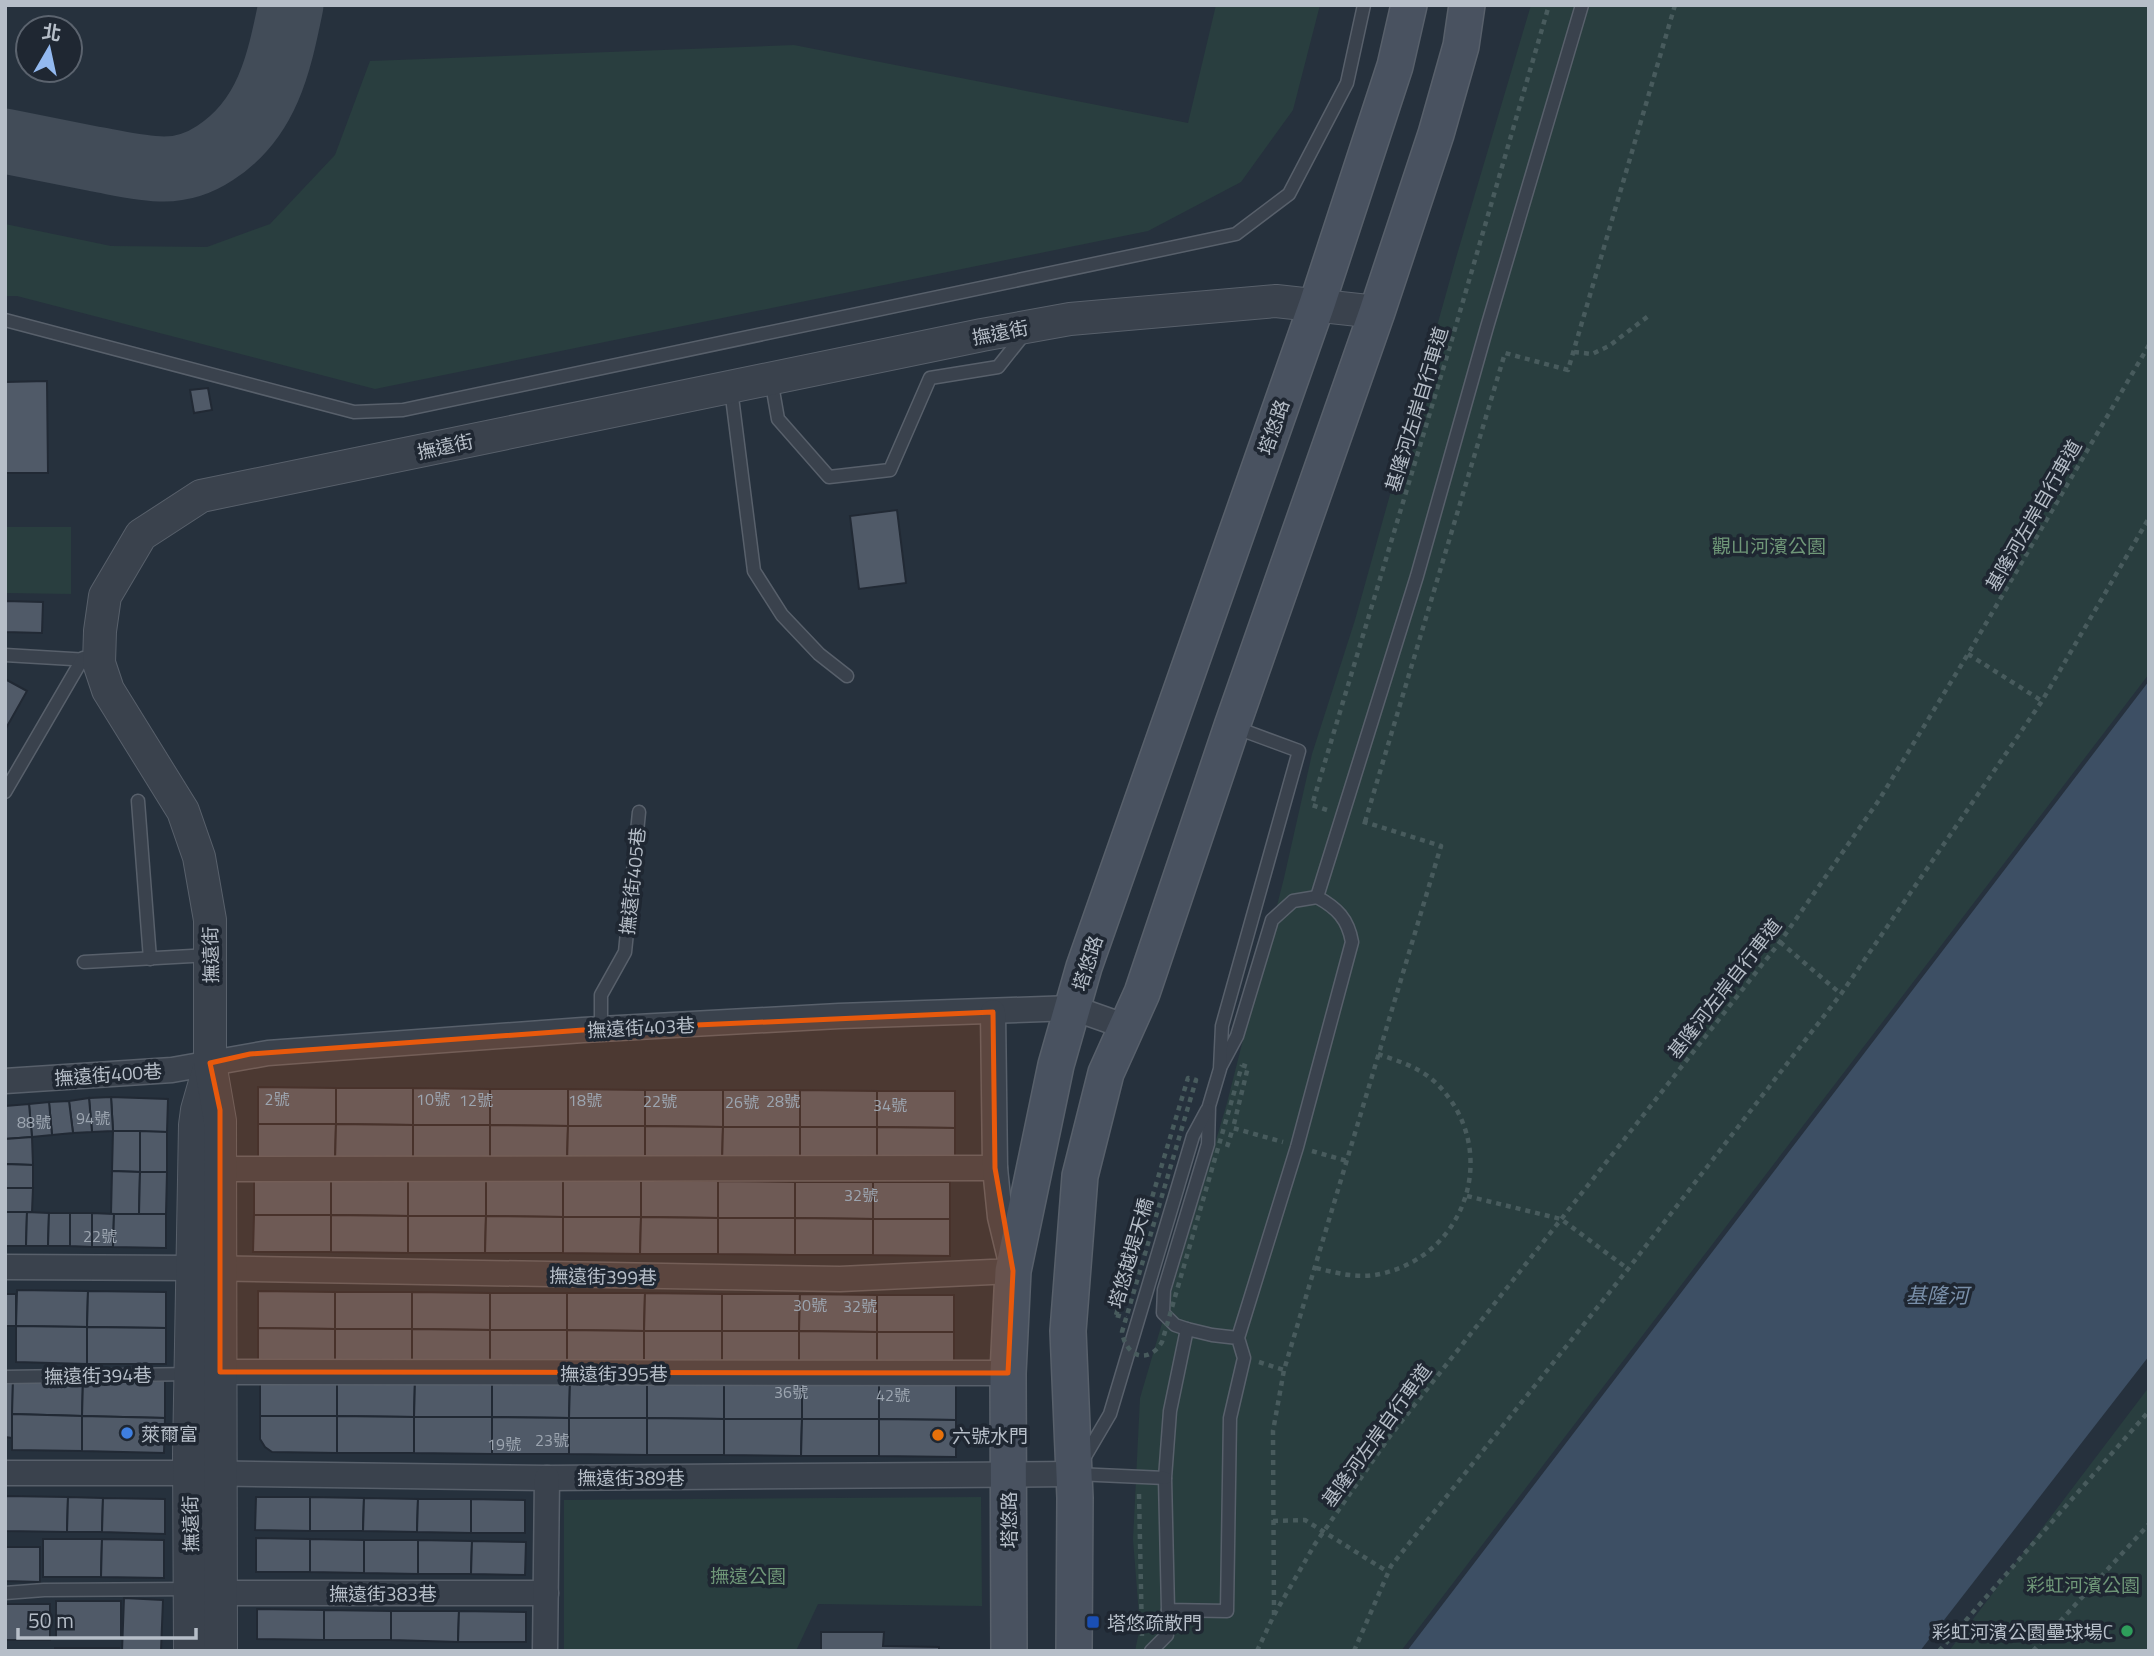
<svg xmlns="http://www.w3.org/2000/svg" width="2154" height="1656" font-family="'Titillium Web','Noto Sans TC',sans-serif">
	<rect width="100%" height="100%" fill="#26313d"/>
	<!-- green -->
	<g fill="#293e3f">
		<polygon points="1216,5 1320,5 1293,110 1241,182 1148,231 375,389 17,296 5,296 5,224 111,246 207,247 270,224 335,155 370,61 794,45 1188,123"/>
		<polygon points="1531,5 2149,5 2149,674 1401,1651 1135,1651 1140,1627 1133,1540 1140,1398 1227,1103 1284,878 1312,754 1355,620 1456,258"/>
		<polygon points="5,527 71,527 71,594 5,593"/>
		<polygon points="2149,1387 2149,1651 1949,1651"/>
		<polygon points="981,1497 982,1606 818,1604 796,1651 564,1651 564,1500"/>
	</g>
	<!-- water -->
	<polygon fill="#3d4f64" points="2149,681 2149,1356 1920,1651 1407,1651"/>
	<g fill="none" stroke-linecap="round" stroke-linejoin="round">
		<!-- taxiway -->
		<path stroke="#424c58" stroke-width="65" d="M 5,141 C 35,147 65,153 95,159 C 118,163 141,169 164,169 C 182,169 200,163 215,153 C 268,119 279,63 291,5"/>
	</g>
	<!-- building -->
	<g fill="#505a68" stroke="#212934" stroke-width="2">
		<polygon points="47,381 48,473 5,473 5,382"/>
		<polygon points="208,388 212,410 194,413 190,390"/>
		<polygon points="897,510 906,583 859,589 850,516"/>
		<polygon points="5,601 43,602 42,633 5,632"/>
		<polygon points="5,679 27,691 5,730"/>
		<polygon points="258,1087 336,1088 336,1124 258,1124"/>
		<polygon points="336,1088 413,1088 413,1125 336,1124"/>
		<polygon points="413,1088 490,1089 490,1125 413,1125"/>
		<polygon points="490,1089 568,1089 568,1126 490,1125"/>
		<polygon points="568,1089 645,1090 645,1126 568,1126"/>
		<polygon points="645,1090 723,1090 723,1127 645,1126"/>
		<rect x="723" y="1090" width="77" height="37"/>
		<polygon points="800,1090 877,1091 877,1127 800,1127"/>
		<polygon points="877,1091 955,1091 955,1128 877,1127"/>
		<polygon points="111,1097 168,1099 167,1132 113,1131"/>
		<polygon points="111,1097 113,1131 92,1132 89,1098"/>
		<polygon points="89,1098 92,1132 73,1133 69,1101"/>
		<polygon points="69,1101 73,1133 52,1135 49,1102"/>
		<polygon points="49,1102 52,1135 32,1137 29,1104"/>
		<polygon points="29,1104 32,1137 5,1139 5,1106"/>
		<polygon points="258,1124 336,1124 335,1161 258,1161"/>
		<polygon points="336,1124 413,1125 413,1162 335,1161"/>
		<rect x="413" y="1125" width="77" height="37"/>
		<polygon points="490,1125 568,1126 567,1162 490,1162"/>
		<polygon points="568,1126 645,1126 645,1163 567,1162"/>
		<polygon points="645,1126 723,1127 722,1163 645,1163"/>
		<polygon points="723,1127 800,1127 800,1164 722,1163"/>
		<rect x="800" y="1127" width="77" height="37"/>
		<polygon points="877,1127 955,1128 955,1165 877,1164"/>
		<polygon points="113,1131 140,1131 140,1172 112,1171"/>
		<polygon points="140,1131 167,1132 167,1172 140,1172"/>
		<polygon points="32,1137 33,1165 5,1164 5,1139"/>
		<polygon points="5,1164 33,1165 33,1188 5,1188"/>
		<polygon points="112,1171 140,1172 139,1214 111,1214"/>
		<polygon points="140,1172 167,1172 166,1214 139,1214"/>
		<polygon points="254,1178 331,1179 331,1215 254,1215"/>
		<polygon points="331,1179 408,1179 408,1216 331,1215"/>
		<polygon points="408,1179 486,1180 486,1216 408,1216"/>
		<polygon points="486,1180 563,1180 563,1217 486,1216"/>
		<polygon points="563,1180 641,1181 641,1217 563,1217"/>
		<polygon points="641,1181 718,1181 718,1218 641,1217"/>
		<polygon points="718,1181 795,1182 795,1218 718,1218"/>
		<polygon points="795,1182 873,1182 873,1219 795,1218"/>
		<rect x="873" y="1182" width="77" height="37"/>
		<polygon points="5,1188 33,1188 32,1212 5,1212"/>
		<polygon points="5,1212 27,1212 26,1246 5,1246"/>
		<polygon points="27,1212 49,1213 48,1246 26,1246"/>
		<polygon points="49,1213 70,1213 70,1246 48,1246"/>
		<polygon points="70,1213 92,1213 92,1247 70,1246"/>
		<polygon points="92,1213 114,1214 113,1247 92,1247"/>
		<polygon points="114,1214 166,1214 166,1248 113,1247"/>
		<polygon points="254,1215 331,1215 331,1252 253,1252"/>
		<polygon points="331,1215 408,1216 408,1253 331,1252"/>
		<polygon points="408,1216 486,1216 485,1253 408,1253"/>
		<polygon points="486,1216 563,1217 563,1253 485,1253"/>
		<polygon points="563,1217 641,1217 640,1254 563,1253"/>
		<polygon points="641,1217 718,1218 718,1254 640,1254"/>
		<polygon points="718,1218 795,1218 795,1255 718,1254"/>
		<polygon points="795,1218 873,1219 873,1255 795,1255"/>
		<polygon points="873,1219 950,1219 950,1256 873,1255"/>
		<polygon points="17,1290 88,1291 87,1327 16,1326"/>
		<polygon points="88,1291 166,1292 166,1328 87,1327"/>
		<polygon points="258,1291 335,1292 335,1329 258,1328"/>
		<rect x="335" y="1292" width="77" height="37"/>
		<polygon points="412,1292 490,1293 490,1330 412,1329"/>
		<rect x="490" y="1293" width="77" height="37"/>
		<polygon points="567,1293 645,1293 644,1331 567,1330"/>
		<polygon points="645,1293 722,1294 722,1331 644,1331"/>
		<rect x="5" y="1294" width="11" height="32"/>
		<polygon points="722,1294 800,1294 799,1331 722,1331"/>
		<polygon points="800,1294 877,1295 877,1332 799,1331"/>
		<rect x="877" y="1295" width="77" height="37"/>
		<polygon points="16,1326 87,1327 87,1364 16,1362"/>
		<polygon points="87,1327 166,1328 166,1364 87,1364"/>
		<polygon points="258,1328 335,1329 335,1365 258,1365"/>
		<polygon points="335,1329 412,1329 412,1366 335,1365"/>
		<polygon points="412,1329 490,1330 490,1366 412,1366"/>
		<polygon points="490,1330 567,1330 567,1367 490,1366"/>
		<polygon points="567,1330 644,1331 644,1367 567,1367"/>
		<polygon points="644,1331 722,1331 722,1368 644,1367"/>
		<rect x="722" y="1331" width="77" height="37"/>
		<polygon points="799,1331 877,1332 877,1368 799,1368"/>
		<polygon points="877,1332 954,1332 954,1369 877,1368"/>
		<polygon points="260,1379 337,1380 337,1416 260,1416"/>
		<polygon points="5,1380 13,1380 12,1438 5,1437"/>
		<polygon points="13,1380 83,1380 82,1416 12,1414"/>
		<polygon points="83,1380 165,1380 165,1418 82,1416"/>
		<polygon points="337,1380 415,1380 414,1417 337,1416"/>
		<polygon points="415,1380 492,1380 492,1417 414,1417"/>
		<polygon points="492,1380 570,1381 569,1418 492,1417"/>
		<polygon points="570,1381 647,1381 647,1418 569,1418"/>
		<polygon points="647,1381 724,1382 724,1419 647,1418"/>
		<rect x="724" y="1382" width="78" height="37"/>
		<rect x="802" y="1382" width="77" height="37"/>
		<polygon points="879,1382 956,1383 956,1420 879,1419"/>
		<polygon points="12,1414 82,1416 82,1451 12,1450"/>
		<polygon points="82,1416 165,1418 164,1453 82,1451"/>
		<polygon points="260,1416 337,1416 337,1453 272,1452 265,1447 260,1439"/>
		<polygon points="337,1416 414,1417 414,1453 337,1453"/>
		<polygon points="414,1417 492,1417 492,1454 414,1453"/>
		<polygon points="492,1417 569,1418 569,1454 492,1454"/>
		<polygon points="569,1418 647,1418 647,1455 569,1454"/>
		<polygon points="647,1418 724,1419 724,1455 647,1455"/>
		<polygon points="724,1419 802,1419 801,1456 724,1455"/>
		<polygon points="802,1419 879,1419 879,1456 801,1456"/>
		<polygon points="879,1419 956,1420 956,1457 879,1456"/>
		<polygon points="6,1496 68,1497 67,1532 5,1531"/>
		<polygon points="68,1497 103,1498 102,1532 67,1532"/>
		<polygon points="256,1497 310,1497 310,1531 255,1530"/>
		<polygon points="310,1497 364,1498 363,1531 310,1531"/>
		<polygon points="103,1498 165,1499 165,1534 102,1532"/>
		<polygon points="364,1498 418,1499 417,1532 363,1531"/>
		<polygon points="418,1499 471,1499 471,1533 417,1532"/>
		<polygon points="471,1499 525,1500 525,1533 471,1533"/>
		<polygon points="256,1538 310,1539 310,1572 256,1572"/>
		<polygon points="43,1539 102,1539 101,1577 43,1577"/>
		<polygon points="102,1539 164,1540 164,1578 101,1577"/>
		<polygon points="310,1539 364,1540 364,1573 310,1572"/>
		<polygon points="364,1540 418,1540 418,1574 364,1573"/>
		<polygon points="418,1540 472,1541 471,1574 418,1574"/>
		<polygon points="472,1541 526,1542 525,1575 471,1574"/>
		<polygon points="5,1547 40,1547 40,1582 5,1581"/>
		<polygon points="124,1598 163,1600 161,1651 122,1651"/>
		<rect x="56" y="1601" width="65" height="37"/>
		<rect x="5" y="1604" width="45" height="36"/>
		<polygon points="257,1609 324,1610 324,1640 257,1639"/>
		<polygon points="324,1610 391,1611 391,1640 324,1640"/>
		<polygon points="391,1611 459,1611 458,1642 391,1640"/>
		<polygon points="459,1611 526,1612 526,1642 458,1642"/>
		<polygon points="821,1632 884,1632 883,1646 939,1647 939,1651 821,1651"/>
		<rect x="55" y="1648" width="64" height="3"/>
	</g>
	<g fill="none" stroke-linecap="round" stroke-linejoin="round">
		<defs>
			<g id="service">
				<polyline points="5,320 354,412 403,410 1236,234 1289,194 1347,83 1364,5"/>
				<polyline points="771,379 778,419 829,477 890,470 930,378 998,367 1025,333"/>
				<polyline points="731,389 754,571 782,615 819,654 847,676"/>
				<polyline points="5,655 89,660"/>
				<polyline points="5,792 83,658"/>
				<polyline points="138,801 150,959"/>
				<polyline points="84,962 210,955"/>
				<polyline points="601,1029 601,995 625,952 639,812"/>
				<polyline points="1221,1066 1237,1036 1272,920 1293,901 1317,897"/>
				<polyline points="1187,1329 1175,1325 1163,1313 1164,1290 1208,1144 1209,1106 1220,1069 1222,1026 1299,751 1234,727"/>
				<path d="M 1238,1338 L 1212,1335 L 1187,1329 L 1170,1411 L 1165,1478 L 1168,1610 L 1227,1611 L 1230,1418 L 1244,1358 L 1238,1338 L 1297,1147 L 1352,942 C 1348,919 1337,908 1317,897 L 1417,576 L 1487,327 L 1582,5"/>
				<polyline points="5,1377 190,1374"/>
				<polyline points="1083,1460 1110,1414 1193,1136 1207,1110"/>
				<polyline points="1076,1474 1165,1478"/>
				<polyline points="5,1593 44,1590 190,1589"/>
				<polyline points="1151,1651 1167,1635 1168,1610"/>
			</g>
			<g id="minor">
				<polyline points="5,1081 172,1070 268,1053 583,1030 839,1016 1073,1008 1127,1027"/>
				<polyline points="220,1169 995,1168"/>
				<polyline points="5,1267 193,1268 840,1279 1013,1271 1000,1217 995,1168 993,1012"/>
				<polyline points="220,1372 1008,1373"/>
				<polyline points="5,1473 189,1473 547,1478 1074,1474"/>
				<polyline points="220,1593 546,1593"/>
				<polyline points="545,1651 547,1478"/>
			</g>
			<g id="tertiary">
				<polyline points="190,1651 189,1454 195,1125 197,1110 209,1068"/>
				<polyline points="221,1651 220,1121 210,1063 210,920 199,857 183,811 108,690 99,663 100,631 105,596 141,535 201,496 982,335 1070,319 1276,301 1377,312"/>
			</g>
			<g id="secondary">
				<polyline points="1009,1651 1008,1373 1013,1271 1056,1065 1084,967 1317,304 1395,66 1409,5"/>
				<polyline points="1074,1651 1075,1498 1068,1331 1080,1176 1106,1073 1142,993 1232,726 1377,312 1436,134 1461,46 1467,5"/>
			</g>
		</defs>
		<!-- service casing -->
		<use href="#service" stroke="#58606b" stroke-width="15"/>
		<!-- minor casing -->
		<use href="#minor" stroke="#58606b" stroke-width="27"/>
		<!-- tertiary casing -->
		<use href="#tertiary" stroke="#58606b" stroke-width="34"/>
		<!-- secondary casing -->
		<use href="#secondary" stroke="#58606b" stroke-width="38"/>
		<!-- path -->
		<g stroke="#485b5d" stroke-width="4.5" stroke-dasharray="5 5" stroke-linecap="butt">
			<polyline points="1574,352 1592,354 1609,346 1651,314"/>
			<polyline points="1968,654 2042,701"/>
			<polyline points="1327,810 1312,805 1450,346 1549,5"/>
			<polyline points="1365,822 1505,353 1568,370 1675,5"/>
			<polyline points="1780,942 1841,994"/>
			<polyline points="1242,1065 1248,1067 1233,1128 1283,1142"/>
			<polyline points="1227,1147 1233,1128"/>
			<polyline points="1312,1151 1347,1161"/>
			<polyline points="1467,1196 1561,1219 1628,1269"/>
			<path d="M 1316,1268 C 1337,1273 1358,1279 1380,1274 C 1469,1255 1502,1146 1435,1082 C 1419,1067 1398,1061 1378,1054"/>
			<polyline points="1116,1315 1125,1287 1128,1289"/>
			<polyline points="1259,1362 1284,1370"/>
			<polyline points="1139,1494 1142,1636"/>
			<polyline points="1273,1521 1305,1520 1388,1572"/>
			<polyline points="1274,1615 1273,1431 1284,1370 1441,846 1358,820"/>
			<polyline points="1257,1651 1274,1615 1315,1544 1390,1436 1780,942 1879,800 1968,654 2149,345"/>
			<polyline points="1354,1651 1391,1566 1628,1269 1841,994 2042,701 2149,518"/>
			<polyline points="1939,1651 2149,1411"/>
			<polyline points="2033,1651 2149,1524"/>
		</g>
		<!-- service -->
		<use href="#service" stroke="#3a424d" stroke-width="12"/>
		<!-- minor -->
		<use href="#minor" stroke="#3a424d" stroke-width="24"/>
		<!-- tertiary -->
		<use href="#tertiary" stroke="#3a424d" stroke-width="32"/>
		<!-- secondary -->
		<use href="#secondary" stroke="#495260" stroke-width="35"/>
		<!-- path-bridge -->
		<g stroke="#485b5d" stroke-width="4.5" stroke-dasharray="5 5" stroke-linecap="butt">
			<path d="M 1115,1300 L 1148,1211 L 1188,1078 L 1196,1080 L 1122,1332 C 1126,1357 1148,1365 1162,1342 L 1242,1065"/>
			<polyline points="1116,1315 1126,1318"/>
		</g>
	</g>
	<!-- marked area -->
	<path fill="#e8590c" fill-opacity="0.2" stroke="#e8590c" stroke-width="5" stroke-linejoin="round" d="M 993,1012 L 995,1168 L 1013,1271 L 1008,1373 L 220,1372 L 220,1110 L 210,1063 L 250,1054 L 583,1030 Z"/>
	<!-- markers -->
	<circle fill="#3f7fe0" stroke="#1f2732" stroke-width="2.5" cx="127" cy="1433" r="7"/>
	<circle fill="#e8710a" stroke="#1f2732" stroke-width="2.5" cx="938" cy="1435" r="7"/>
	<rect fill="#1a4fb4" stroke="#1f2732" stroke-width="2.5" x="1086" y="1615" width="14" height="14" rx="3.5"/>
	<circle fill="#2e9e5b" stroke="#1f2732" stroke-width="2.5" cx="2127" cy="1631" r="7"/>
	<g text-anchor="middle" dominant-baseline="central" stroke-width="7" stroke-linejoin="round" paint-order="stroke">
		<!-- number labels -->
		<g font-size="16" fill="#9ca5b0">
			<text x="277" y="1099">2號</text>
			<text x="433" y="1099">10號</text>
			<text x="476" y="1100">12號</text>
			<text x="585" y="1100">18號</text>
			<text x="660" y="1101">22號</text>
			<text x="783" y="1101">28號</text>
			<text x="742" y="1102">26號</text>
			<text x="890" y="1105">34號</text>
			<text x="93" y="1118">94號</text>
			<text x="34" y="1122">88號</text>
			<text x="861" y="1195">32號</text>
			<text x="100" y="1236">22號</text>
			<text x="810" y="1305">30號</text>
			<text x="860" y="1306">32號</text>
			<text x="791" y="1392">36號</text>
			<text x="893" y="1395">42號</text>
			<text x="552" y="1440">23號</text>
			<text x="504" y="1444">19號</text>
		</g>
		<!-- street labels -->
		<g font-size="19" fill="#b6bec8" stroke="#1f2732">
			<text transform="translate(1000 332) rotate(-11)">撫遠街</text>
			<text transform="translate(1416 409) rotate(-73)">基隆河左岸自行車道</text>
			<text transform="translate(1273 427) rotate(-71)">塔悠路</text>
			<text transform="translate(445 446) rotate(-12)">撫遠街</text>
			<text transform="translate(2033 515) rotate(-60)">基隆河左岸自行車道</text>
			<text transform="translate(632 881) rotate(-84)">撫遠街405巷</text>
			<text transform="translate(210 955) rotate(-91)">撫遠街</text>
			<text transform="translate(1087 963) rotate(-72)">塔悠路</text>
			<text transform="translate(1724 988) rotate(-52)">基隆河左岸自行車道</text>
			<text transform="translate(641 1027) rotate(-3)">撫遠街403巷</text>
			<text transform="translate(108 1074) rotate(-4)">撫遠街400巷</text>
			<text transform="translate(1130 1253) rotate(-74)">塔悠越堤天橋</text>
			<text transform="translate(603 1276) rotate(1)">撫遠街399巷</text>
			<text x="614" y="1373">撫遠街395巷</text>
			<text transform="translate(98 1375) rotate(-1)">撫遠街394巷</text>
			<text transform="translate(1376 1435) rotate(-54)">基隆河左岸自行車道</text>
			<text x="631" y="1477">撫遠街389巷</text>
			<text transform="translate(1008 1520) rotate(-90)">塔悠路</text>
			<text transform="translate(190 1524) rotate(-91)">撫遠街</text>
			<text x="383" y="1593">撫遠街383巷</text>
		</g>
		<!-- park labels -->
		<g font-size="19" fill="#6f9778" stroke="#1f2732">
			<text x="1769" y="545">觀山河濱公園</text>
			<text x="748" y="1575">撫遠公園</text>
			<text x="2083" y="1584">彩虹河濱公園</text>
		</g>
		<!-- poi labels -->
		<g font-size="19" fill="#b6bec8" stroke="#1f2732" text-anchor="start">
			<text x="141" y="1433">萊爾富</text>
			<text x="952" y="1435">六號水門</text>
			<text x="1107" y="1622">塔悠疏散門</text>
			<text x="2113" y="1631" text-anchor="end">彩虹河濱公園壘球場C</text>
		</g>
		<!-- water labels -->
		<g font-size="21" font-style="italic" fill="#798fa9" stroke="#1f2732">
			<text x="1937" y="1295">基隆河</text>
		</g>
	</g>
	<!-- border -->
	<rect width="2154" height="1656" fill="none" stroke="#b6bec8" stroke-width="14"/>
	<!-- north arrow -->
	<g transform="translate(49 49) rotate(9)"><circle r="33" fill="#1f2732" stroke="#5b636e" stroke-width="2"/>
	<path d="M0-5L12 26L0 18L-12 26Z" fill="#93b9f0"/>
	<text y="-10" font-size="19" font-weight="bold" text-anchor="middle" fill="#b6bec8">北</text>
	</g>
	<!-- scale -->
	<path d="M18 1628v10h178v-10" fill="none" stroke="#b6bec8" stroke-width="3.5"/>
	<text x="28" y="1628" font-size="21" fill="#b6bec8" stroke="#1f2732" stroke-width="5" paint-order="stroke">50 m</text>
</svg>
